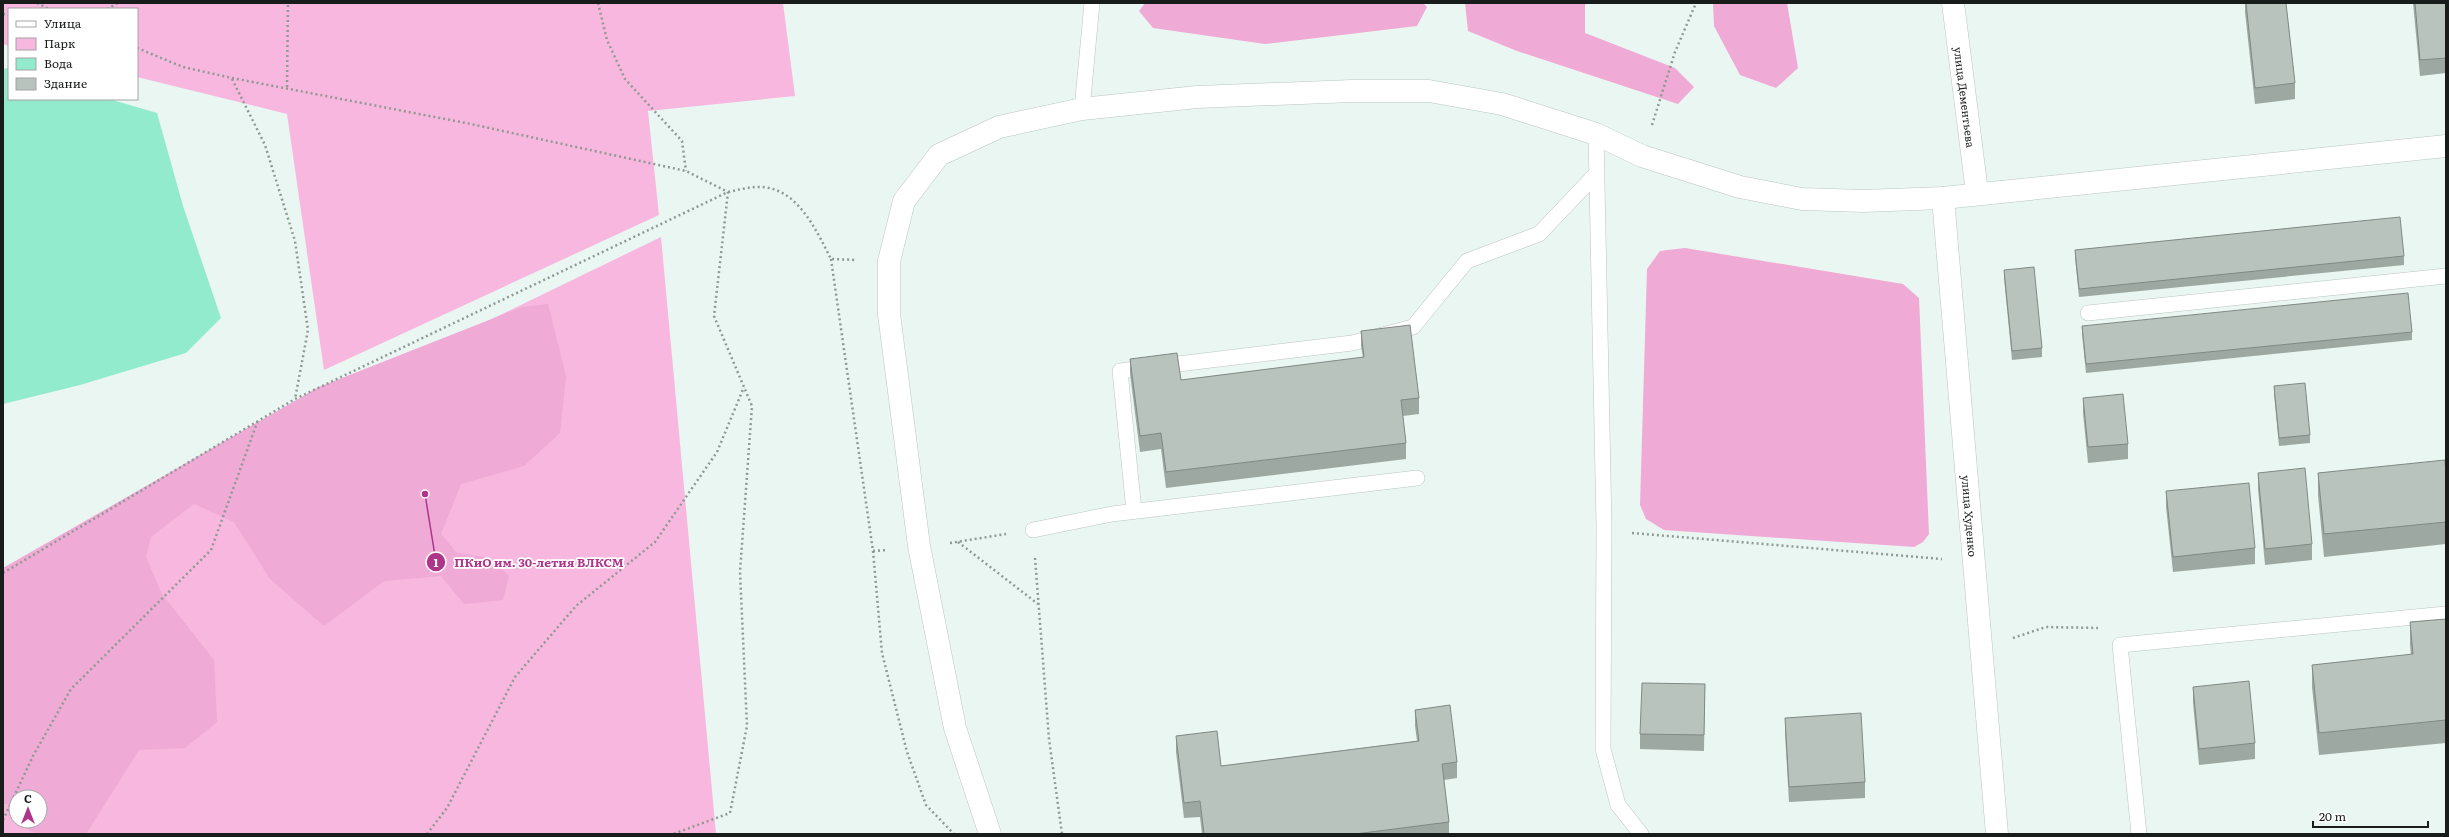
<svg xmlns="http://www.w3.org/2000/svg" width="2449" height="837" font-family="Literata,serif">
	<rect width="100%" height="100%" fill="#eaf6f1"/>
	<!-- green -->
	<g fill="#f7b7de" fill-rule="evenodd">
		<polygon points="3,3 783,3 795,96 648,111 659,215 324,370 287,114 137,77 137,9 9,9 9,46 3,44"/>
		<path d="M 661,237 L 716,834 L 3,834 L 3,589 L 329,398 ZM 16,797 L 40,797 L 40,821 L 16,821 Z"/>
	</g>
	<!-- forest -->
	<g fill="#efaad5">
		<polygon points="1145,3 1423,3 1427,7 1417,26 1265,44 1153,28 1139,11"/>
		<polygon points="1465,3 1587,3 1585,5 1585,33 1675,68 1694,87 1678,104 1517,51 1468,31"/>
		<polygon points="1713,3 1787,3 1798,68 1776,88 1740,75 1714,26"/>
		<polygon points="1685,248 1903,284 1919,298 1929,534 1923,542 1914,547 1664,530 1646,519 1640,505 1647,269 1660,251"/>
		<polygon points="548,304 566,376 560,433 524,466 461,484 441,534 457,553 491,558 509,576 503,600 464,604 441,576 384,581 324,626 270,579 234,522 194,504 151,537 146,557 162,594 214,660 217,722 185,748 139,750 86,834 39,834 30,831 22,821 40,821 40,797 16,797 16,813 9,804 3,804 3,568 319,387 522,307"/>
	</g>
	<!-- water -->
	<polygon fill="#92ebcc" points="8,68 9,99 109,99 157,113 183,206 221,318 186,353 80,385 3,404 3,69"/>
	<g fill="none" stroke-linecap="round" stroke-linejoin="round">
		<defs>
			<g id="lane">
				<polyline points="1082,109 1092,3"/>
				<polyline points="1596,134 1604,526 1603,749 1618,805 1641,834"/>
				<polyline points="2088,313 2446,276"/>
				<polyline points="1134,511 1120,371 1352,343 1413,327 1467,261 1539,234 1597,173"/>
				<polyline points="1033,530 1112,514 1417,478"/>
				<polyline points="2139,834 2120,645 2446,614"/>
			</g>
			<g id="street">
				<path id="s1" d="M 1953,3 L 1977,192"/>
				<path id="s2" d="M 1943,198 L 1997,834"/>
			</g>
			<polyline id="secondary" points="990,834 955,728 919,546 889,314 889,261 904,201 939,155 999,127 1082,109 1197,97 1352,91 1429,91 1502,104 1596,134 1642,156 1740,187 1802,199 1863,201 1943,198 2446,146"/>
		</defs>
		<!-- lane casing -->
		<use href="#lane" stroke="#bac5c1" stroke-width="16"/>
		<!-- street casing -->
		<use href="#street" stroke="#bac5c1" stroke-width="23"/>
		<!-- secondary casing -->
		<use href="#secondary" stroke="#bac5c1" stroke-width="23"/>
		<!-- path -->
		<g stroke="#909995" stroke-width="2.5" stroke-dasharray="2 3" stroke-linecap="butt">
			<polyline points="37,3 49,9"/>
			<polyline points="598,3 607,40 625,79 682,141 686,171"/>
			<polyline points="107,9 118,3"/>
			<polyline points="3,14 9,15"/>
			<polyline points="137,48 183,67 232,78 471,124 686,171 728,192 714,316 752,406 740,572 747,726 730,813 673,834"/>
			<polyline points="232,79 265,145 295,241 308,330 295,399"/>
			<polyline points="287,87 288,3"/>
			<polyline points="1652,125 1675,52 1696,3"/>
			<polyline points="831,259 873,551 882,653 907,752 926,805 954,834"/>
			<polyline points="1632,533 1942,559"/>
			<polyline points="958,542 1038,604"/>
			<polyline points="950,543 1006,534"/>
			<polyline points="873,551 887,550"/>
			<polyline points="1035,558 1049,739 1062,834"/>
			<path d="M 3,573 L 295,399 L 728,192 C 738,190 748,187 758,187 C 797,186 816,230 831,259 L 857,260"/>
			<polyline points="2013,638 2046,627 2098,628"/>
			<polyline points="3,820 33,756 71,689 211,550 258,420"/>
			<polyline points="427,834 447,808 515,677 576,606 655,542 717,452 744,387"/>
		</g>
		<!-- lane -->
		<use href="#lane" stroke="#fff" stroke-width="15"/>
		<!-- street -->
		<use href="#street" stroke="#fff" stroke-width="22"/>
		<!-- secondary -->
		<use href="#secondary" stroke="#fff" stroke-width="22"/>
	</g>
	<!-- wall -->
	<g fill="#9ea8a3">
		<polygon points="2245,3 2286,3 2295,83 2295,99 2255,104 2245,12"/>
		<polygon points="2413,3 2446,3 2446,73 2420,76"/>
		<polygon points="2075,250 2404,256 2404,265 2079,297 2075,258"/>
		<polygon points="2004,270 2042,348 2042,357 2012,360 2004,278"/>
		<polygon points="2082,326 2412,332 2412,340 2086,373 2082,334"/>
		<polygon points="1361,331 1419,398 1419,414 1403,416 1406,443 1406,459 1166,488 1161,449 1140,452 1130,374 1130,359 1181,380 1363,358 1361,346"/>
		<polygon points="2274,386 2310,435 2310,443 2279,446 2274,394"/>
		<polygon points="2083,398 2128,444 2128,459 2088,463 2083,413"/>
		<polygon points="2258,473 2312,544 2312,560 2265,565 2258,489"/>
		<polygon points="2318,473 2446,475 2446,544 2324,557 2318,495"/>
		<polygon points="2166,491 2255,548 2255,564 2173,572 2166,507"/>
		<polygon points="2446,619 2446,743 2319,755 2312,687 2312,665 2411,655 2410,645 2410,622"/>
		<polygon points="1705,684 1704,751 1640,749 1640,734"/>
		<polygon points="2193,687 2255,743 2255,759 2199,765 2193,703"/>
		<polygon points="1415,710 1457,762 1457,778 1444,780 1449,822 1449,834 1202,834 1200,817 1184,818 1176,752 1176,736 1221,766 1417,741 1415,726"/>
		<polygon points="1785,718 1865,782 1865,798 1789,802 1785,733"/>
	</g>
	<!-- building -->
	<g fill="#b8c3be" stroke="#818885">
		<polygon points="2246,3 2286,3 2295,83 2255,88"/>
		<polygon points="2415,3 2446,3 2446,58 2420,60"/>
		<polygon points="2400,217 2404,256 2079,289 2075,250"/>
		<polygon points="2034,267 2042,348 2012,351 2004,270"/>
		<polygon points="2408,293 2412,332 2086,364 2082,326"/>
		<polygon points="1410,325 1419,398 1401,400 1406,443 1166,472 1161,433 1140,436 1130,359 1177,353 1181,380 1364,357 1361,331"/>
		<polygon points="2305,383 2310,435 2279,438 2274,386"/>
		<polygon points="2123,394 2128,444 2088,447 2083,398"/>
		<polygon points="2445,460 2446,475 2446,522 2324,534 2318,473"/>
		<polygon points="2305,468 2312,544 2265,549 2258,473"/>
		<polygon points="2249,483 2255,548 2173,557 2166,491"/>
		<polygon points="2446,619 2446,720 2319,733 2312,665 2413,654 2410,622"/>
		<polygon points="2249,681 2255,743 2199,749 2193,687"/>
		<polygon points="1642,683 1705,684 1704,735 1640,734"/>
		<polygon points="1450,705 1457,762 1442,764 1449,822 1355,834 1204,834 1200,801 1184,803 1176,736 1217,731 1221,766 1419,741 1415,710"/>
		<polygon points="1861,713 1865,782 1789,787 1785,718"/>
	</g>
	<g text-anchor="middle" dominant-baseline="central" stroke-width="3.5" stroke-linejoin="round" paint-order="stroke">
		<!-- street labels -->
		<g font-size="11" fill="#181c1a" stroke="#fff">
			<text stroke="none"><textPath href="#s1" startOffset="95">улица Дементьева</textPath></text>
			<text stroke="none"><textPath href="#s2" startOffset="319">улица Худенко</textPath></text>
		</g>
	</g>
	<!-- callouts -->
	<path fill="none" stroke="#ae358a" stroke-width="1.5" d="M425 494L436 562"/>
	<g fill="#ae358a" stroke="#fff" stroke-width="1.5">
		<circle cx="425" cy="494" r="4"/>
		<circle cx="436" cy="562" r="10"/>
	</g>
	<g font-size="12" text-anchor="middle" font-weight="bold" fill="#fff">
		<text x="436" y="567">1</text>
	</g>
	<g font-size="12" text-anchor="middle" font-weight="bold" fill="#ae358a" stroke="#fff" stroke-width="3.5" stroke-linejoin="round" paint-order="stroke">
		<text x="539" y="567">ПКиО им. 30-летия ВЛКСМ</text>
	</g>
	<!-- border -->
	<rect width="2449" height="837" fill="none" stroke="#181c1a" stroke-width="8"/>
	<!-- legend -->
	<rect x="8" y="8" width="130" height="92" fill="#ffffff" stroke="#a3a4a3"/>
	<rect x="16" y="21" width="20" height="6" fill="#ffffff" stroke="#a3a4a3"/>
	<text x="44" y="28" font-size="12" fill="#181c1a">Улица</text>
	<rect x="16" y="38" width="20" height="12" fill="#f7b7de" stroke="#a3a4a3"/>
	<text x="44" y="48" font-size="12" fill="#181c1a">Парк</text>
	<rect x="16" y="58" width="20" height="12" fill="#92ebcc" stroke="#a3a4a3"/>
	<text x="44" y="68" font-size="12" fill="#181c1a">Вода</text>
	<rect x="16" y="78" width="20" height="12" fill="#b8c3be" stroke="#a3a4a3"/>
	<text x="44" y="88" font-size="12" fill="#181c1a">Здание</text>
	<!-- north arrow -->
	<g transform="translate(28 809)"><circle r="19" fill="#ffffff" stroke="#a3a4a3"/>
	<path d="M0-3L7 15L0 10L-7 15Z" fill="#ae358a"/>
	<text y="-6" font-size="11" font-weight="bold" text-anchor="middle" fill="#181c1a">С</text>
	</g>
	<!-- scale -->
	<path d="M2313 821v6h115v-6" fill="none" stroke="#181c1a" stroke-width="2"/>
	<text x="2319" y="821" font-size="12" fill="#181c1a" stroke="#ffffff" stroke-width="3" paint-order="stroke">20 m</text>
</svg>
